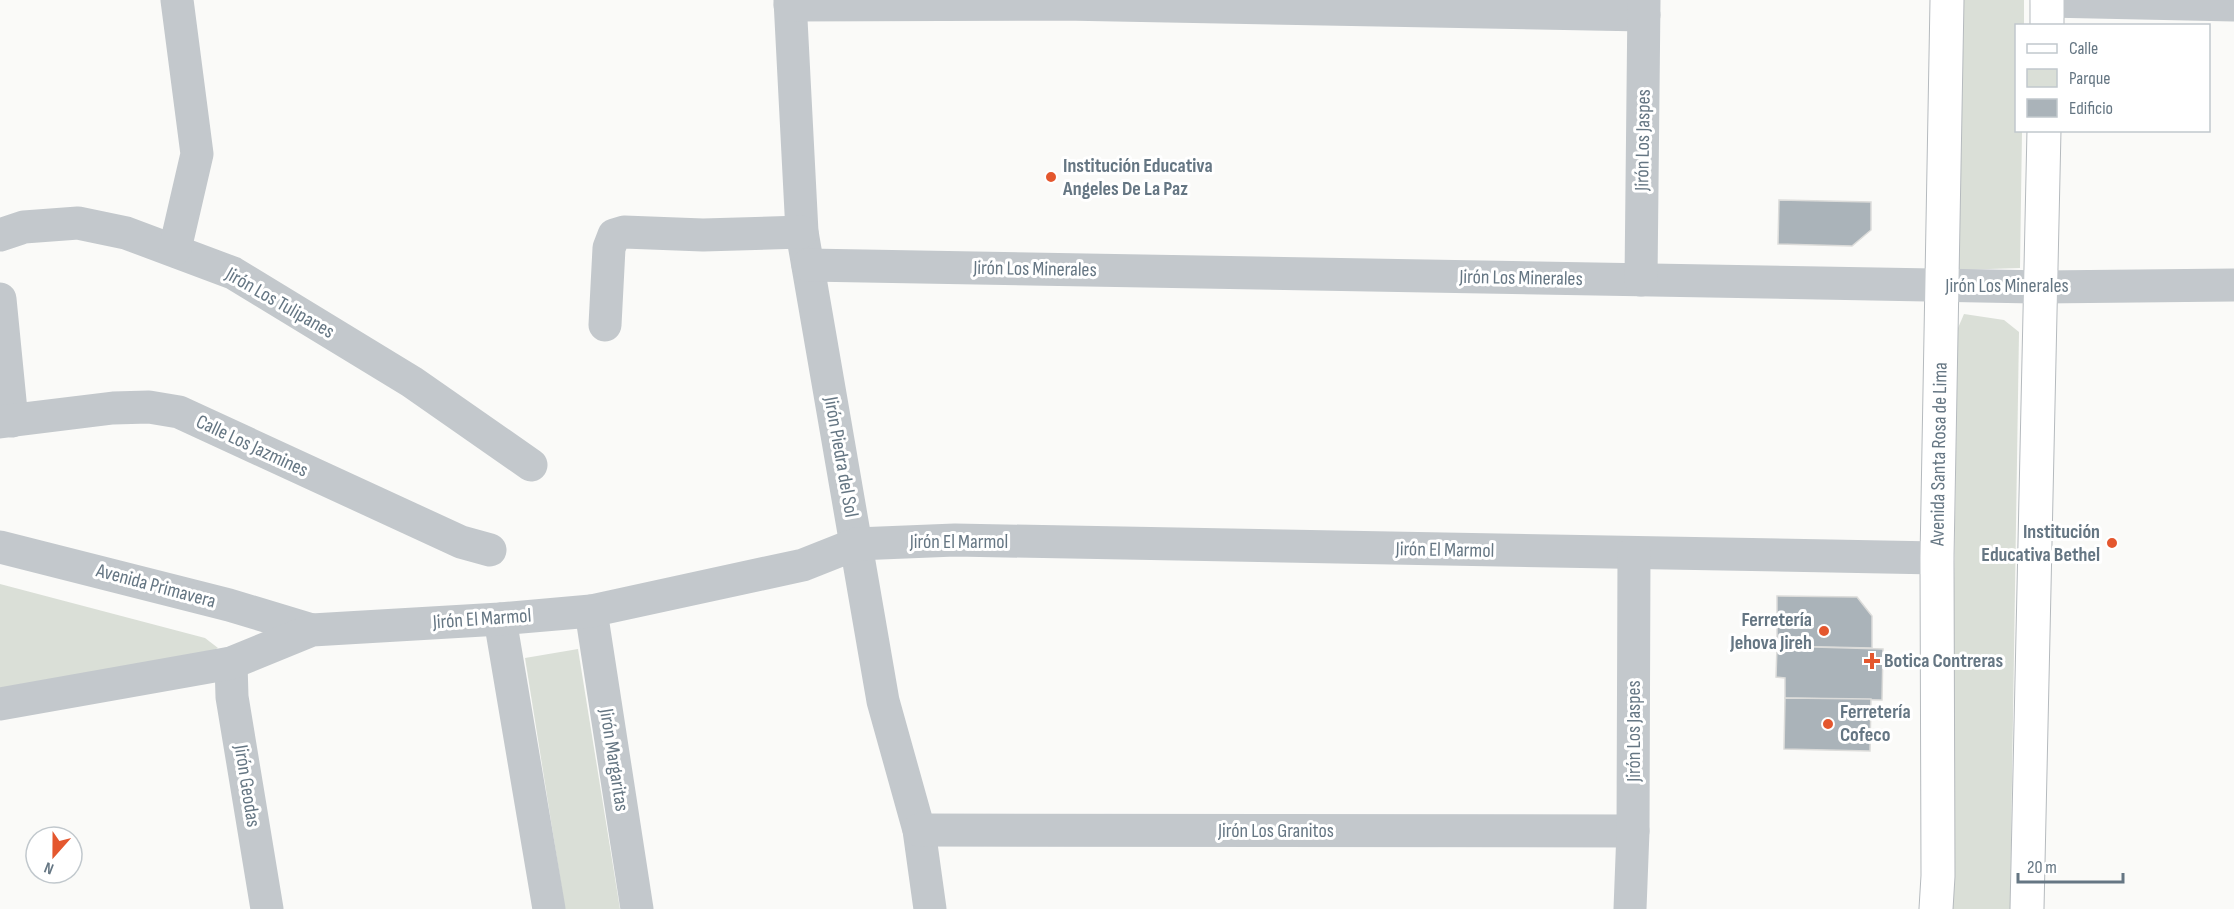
<svg xmlns="http://www.w3.org/2000/svg" width="2234" height="909" font-family="'Sofia Sans Condensed',sans-serif">
	<rect width="100%" height="100%" fill="#fafaf8"/>
	<!-- green -->
	<g fill="#dadfd7">
		<polygon points="1964,0 2024,0 2024,25 2016,26 2016,130 2022,131 2020,268 1959,270"/>
		<polygon points="1964,314 2004,320 2019,332 2010,909 1949,909 1958,328"/>
		<polygon points="0,584 205,638 218,648 192,661 0,695"/>
		<polygon points="578,649 620,909 565,909 525,658"/>
	</g>
	<!-- building -->
	<g fill="#aab3b9" stroke="#dcdcda" stroke-width="1.5">
		<polygon points="1779,200 1871,202 1871,230 1852,246 1778,244"/>
		<polygon points="1777,596 1857,597 1872,616 1872,648 1777,646"/>
		<polygon points="1777,646 1883,649 1882,700 1785,698 1785,678 1776,677"/>
		<polygon points="1785,698 1871,699 1870,751 1784,749"/>
	</g>
	<g fill="none" stroke-linecap="round" stroke-linejoin="round">
		<defs>
			<g id="major">
				<polyline points="2047,26 2047,0"/>
				<polyline points="1936,909 1938,876 1937,558 1947,0"/>
				<polyline points="2027,909 2044,130"/>
			</g>
		</defs>
		<!-- major casing -->
		<use href="#major" stroke="#b5babe" stroke-width="35"/>
		<!-- minor -->
		<g stroke="#c3c8cc" stroke-width="33">
			<polyline points="790,0 802,232 883,701 919,830 930,909"/>
			<polyline points="2047,1 2234,5"/>
			<polyline points="790,5 1063,4 1644,15"/>
			<polyline points="0,235 24,227 78,223 126,233 233,273 412,382 531,465"/>
			<polyline points="175,249 197,154 177,0"/>
			<polyline points="808,265 2041,287 2234,285"/>
			<polyline points="1641,280 1644,0"/>
			<polyline points="0,299 12,421"/>
			<polyline points="605,325 609,248 614,235 624,232 703,235 802,232"/>
			<polyline points="0,422 113,408 149,407 179,412 461,542 490,550"/>
			<polyline points="0,547 229,605 312,630"/>
			<polyline points="591,611 637,909"/>
			<polyline points="500,619 549,909"/>
			<polyline points="231,663 232,697 267,909"/>
			<polyline points="0,704 231,663 312,630 500,619 591,611 803,565 856,544 955,540 1937,558"/>
			<polyline points="919,830 1633,831"/>
			<polyline points="1630,909 1633,831 1634,553"/>
		</g>
		<!-- major -->
		<use href="#major" stroke="#fff" stroke-width="33"/>
	</g>
	<!-- markers -->
	<g fill="#e4572e" stroke="#fff" stroke-width="2">
		<circle cx="1051" cy="177" r="6"/>
		<circle cx="2112" cy="543" r="6"/>
		<circle cx="1824" cy="631" r="6"/>
		<path d="M1869 652h6v6h6v6h-6v6h-6v-6h-6v-6h6z"/>
		<circle cx="1828" cy="724" r="6"/>
	</g>
	<g text-anchor="middle" dominant-baseline="central" stroke-width="6" stroke-linejoin="round" paint-order="stroke">
		<!-- street labels -->
		<g font-size="20" fill="#657683" stroke="#fff">
			<text transform="translate(1643 140) rotate(-89)">Jirón Los Jaspes</text>
			<text transform="translate(1035 269) rotate(1)">Jirón Los Minerales</text>
			<text transform="translate(1521 278) rotate(1)">Jirón Los Minerales</text>
			<text x="2007" y="286">Jirón Los Minerales</text>
			<text transform="translate(280 303) rotate(30)">Jirón Los Tulipanes</text>
			<text transform="translate(252 446) rotate(25)">Calle Los Jazmines</text>
			<text transform="translate(1939 454) rotate(-89)">Avenida Santa Rosa de Lima</text>
			<text transform="translate(841 457) rotate(80)">Jirón Piedra del Sol</text>
			<text x="959" y="542">Jirón El Marmol</text>
			<text transform="translate(1445 550) rotate(1)">Jirón El Marmol</text>
			<text transform="translate(156 586) rotate(15)">Avenida Primavera</text>
			<text transform="translate(482 619) rotate(-4)">Jirón El Marmol</text>
			<text transform="translate(1634 731) rotate(-90)">Jirón Los Jaspes</text>
			<text transform="translate(614 760) rotate(81)">Jirón Margaritas</text>
			<text transform="translate(247 786) rotate(81)">Jirón Geodas</text>
			<text x="1276" y="831">Jirón Los Granitos</text>
		</g>
		<!-- poi labels -->
		<g font-size="20" font-weight="bold" fill="#657683" stroke="#fff" text-anchor="start">
			<text x="1063" y="166">Institución Educativa<tspan x="1063" dy="23">Angeles De La Paz</tspan></text>
			<text x="2100" y="532" text-anchor="end">Institución<tspan x="2100" dy="23">Educativa Bethel</tspan></text>
			<text x="1812" y="620" text-anchor="end">Ferretería<tspan x="1812" dy="23">Jehova Jireh</tspan></text>
			<text x="1884" y="661">Botica Contreras</text>
			<text x="1840" y="712">Ferretería<tspan x="1840" dy="23">Cofeco</tspan></text>
		</g>
	</g>
	<!-- legend -->
	<rect x="2015" y="24" width="195" height="108" fill="#ffffff" stroke="#c1c8cd" stroke-width="1.5"/>
	<rect x="2027" y="44" width="30" height="9" fill="#ffffff" stroke="#c1c8cd" stroke-width="1.5"/>
	<text x="2069" y="54" font-size="18" fill="#657683">Calle</text>
	<rect x="2027" y="69" width="30" height="18" fill="#dadfd7" stroke="#c1c8cd" stroke-width="1.5"/>
	<text x="2069" y="84" font-size="18" fill="#657683">Parque</text>
	<rect x="2027" y="99" width="30" height="18" fill="#aab3b9" stroke="#c1c8cd" stroke-width="1.5"/>
	<text x="2069" y="114" font-size="18" fill="#657683">Edificio</text>
	<!-- north arrow -->
	<g transform="translate(54 855) rotate(201)"><circle r="28" fill="#ffffff" stroke="#c1c8cd" stroke-width="1.5"/>
	<path d="M0-4.5L10 22L0 15L-10 22Z" fill="#e4572e"/>
	<text y="-9" font-size="16" font-weight="bold" text-anchor="middle" fill="#657683">N</text>
	</g>
	<!-- scale -->
	<path d="M2018 873v9h105v-9" fill="none" stroke="#657683" stroke-width="3"/>
	<text x="2027" y="873" font-size="18" fill="#657683" stroke="#ffffff" stroke-width="4.5" paint-order="stroke">20 m</text>
</svg>
